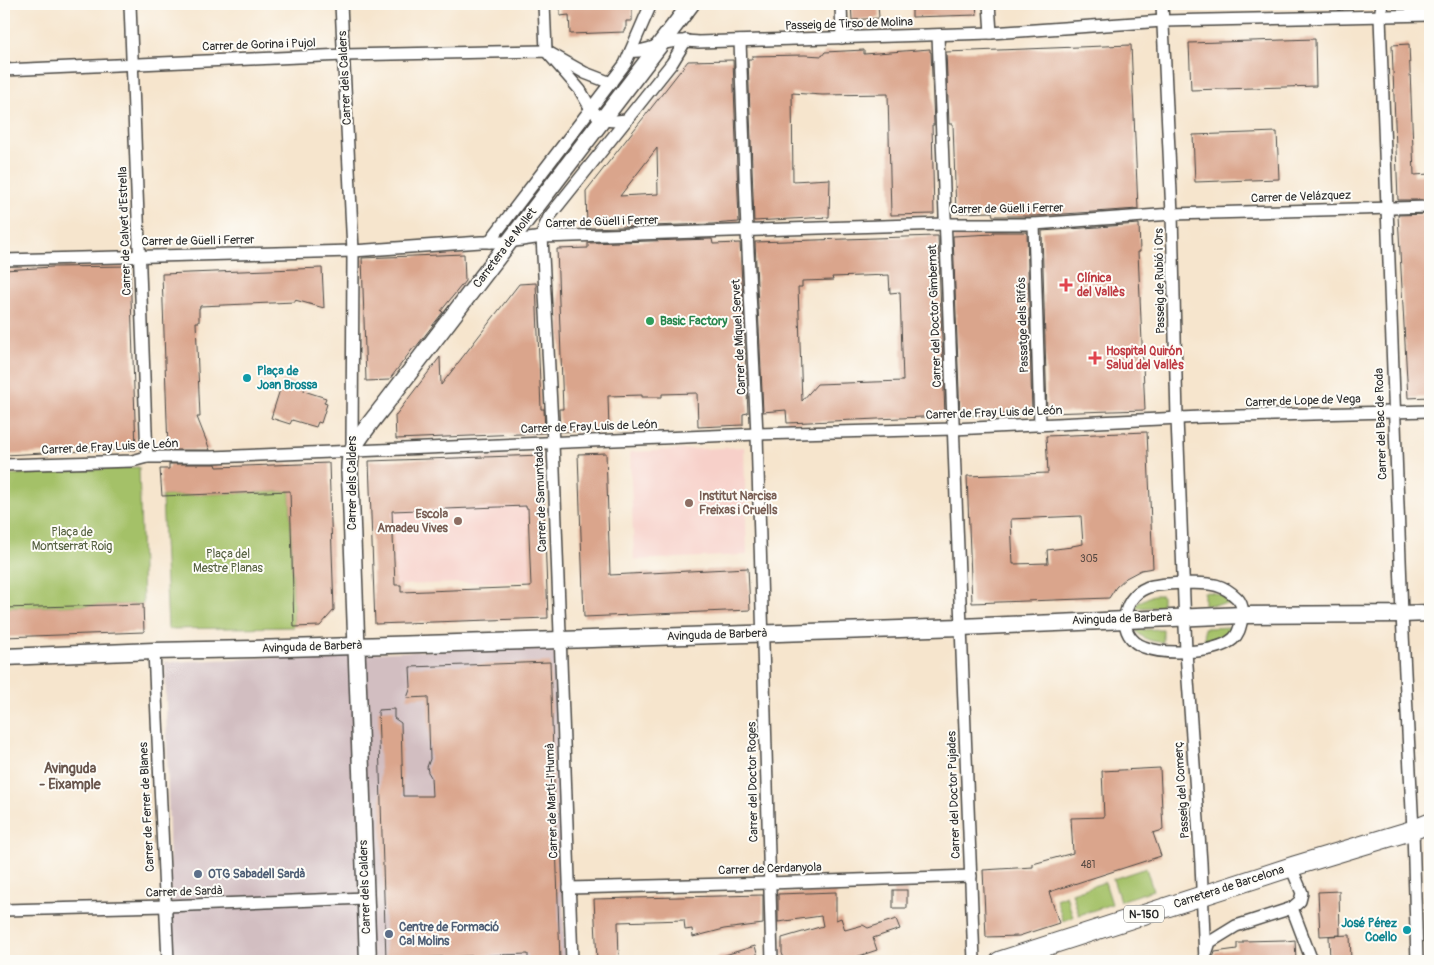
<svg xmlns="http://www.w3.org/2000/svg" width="1434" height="965" font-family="Pangolin,sans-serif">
	<rect width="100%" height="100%" fill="#fdfcf7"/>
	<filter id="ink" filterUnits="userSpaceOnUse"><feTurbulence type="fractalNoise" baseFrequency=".02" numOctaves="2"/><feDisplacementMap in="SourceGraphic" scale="10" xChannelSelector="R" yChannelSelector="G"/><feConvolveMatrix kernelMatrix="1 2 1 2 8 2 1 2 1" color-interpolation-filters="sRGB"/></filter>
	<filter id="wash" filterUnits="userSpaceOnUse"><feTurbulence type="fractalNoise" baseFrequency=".0096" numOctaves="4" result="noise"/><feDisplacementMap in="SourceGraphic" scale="20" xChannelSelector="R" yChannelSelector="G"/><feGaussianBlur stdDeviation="1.12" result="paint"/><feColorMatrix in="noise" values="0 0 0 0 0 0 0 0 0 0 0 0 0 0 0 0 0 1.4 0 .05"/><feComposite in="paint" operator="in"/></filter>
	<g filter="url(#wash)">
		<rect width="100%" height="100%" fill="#f6e5cd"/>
		<!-- built -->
		<g fill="#f7d0c9">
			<polygon points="744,447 747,555 634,560 630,452"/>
			<polygon points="542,455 547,580 401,585 402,623 375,624 369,461"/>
		</g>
		<!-- industrial -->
		<polygon fill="#d2bec1" points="555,645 565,961 172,961 165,662"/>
		<!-- green -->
		<g fill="#a4c168" stroke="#68764a">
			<polygon points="139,467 143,604 4,608 4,475"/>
			<polygon points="290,491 294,627 168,629 162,496"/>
			<path d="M 1204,592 C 1216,592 1224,595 1232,604 L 1204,605 Z"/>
			<polygon points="1153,595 1162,595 1162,607 1134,608 1139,602"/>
			<path d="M 1232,627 C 1225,637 1217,641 1205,641 L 1204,628 Z"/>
			<path d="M 1163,629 L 1163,642 C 1151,642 1143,639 1135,630 Z"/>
			<polygon points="1146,868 1153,890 1120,901 1113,879"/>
			<polygon points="1105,882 1112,904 1079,915 1072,893"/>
			<polygon points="1066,895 1073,917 1063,921 1056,899"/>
		</g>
		<g id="blocks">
			<!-- building -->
			<g fill="#daa58c" fill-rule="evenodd">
				<polygon points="560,4 632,4 632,21 626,21 626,29 624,29 624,32 570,34 569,15 560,16"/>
				<polygon points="851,4 878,4 879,18 852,20"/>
				<polygon points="912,4 976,4 977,15 912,17"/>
				<polygon points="1315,39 1316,86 1191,90 1189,43"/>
				<polygon points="1409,44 1414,175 1430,174 1430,200 1398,200 1392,45"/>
				<polygon points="1131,45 1138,209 1034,216 993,216 992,212 956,213 953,124 949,124 946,52"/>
				<polygon points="930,49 930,52 931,52 934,125 932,125 934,214 891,215 888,94 822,95 792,93 793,181 830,179 829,217 754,221 748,59 752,59 752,56 805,55 822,56 825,52 864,50 864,54"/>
				<path d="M 733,60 L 739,222 L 712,224 L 587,228 L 586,191 L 688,61 ZM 657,148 L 658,194 L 620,196 Z"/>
				<polygon points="1277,132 1279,179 1195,182 1193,135"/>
				<polygon points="1430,214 1430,397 1408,398 1398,215"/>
				<polygon points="1139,224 1140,252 1138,252 1145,410 1047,413 1042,231"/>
				<polygon points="993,232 1027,232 1032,413 960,416 953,236 993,234"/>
				<path d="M 935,236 L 938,236 L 945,416 L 787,423 L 786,410 L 763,412 L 755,242 ZM 889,275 L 890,293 L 900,292 L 903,381 L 817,384 L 802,401 L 798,287 L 802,287 L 802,281 L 833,280 L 832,277 Z"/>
				<polygon points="712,239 713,244 740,243 748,413 743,414 743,425 698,427 697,393 662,394 662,397 642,397 642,395 608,396 609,430 560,432 559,409 563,409 557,249 588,248 588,243"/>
				<polygon points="464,254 465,281 441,311 443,312 416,347 414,347 389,380 366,381 362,258"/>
				<polygon points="130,266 136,450 106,450 4,455 4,270 52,267"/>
				<polygon points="322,268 324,308 295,300 295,302 200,306 200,308 199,308 199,322 196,322 200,417 197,417 210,450 168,450 162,274"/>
				<polygon points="536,283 541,409 544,409 545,433 396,439 395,416 440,357 441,385 519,284"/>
				<polygon points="283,380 305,387 304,391 326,398 324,403 327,404 321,423 318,422 316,427 292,420 290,424 271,418"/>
				<path d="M 1147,432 L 1153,568 L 1141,570 L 1126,578 L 1116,587 L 1109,598 L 972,603 L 967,476 L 1048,473 L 1046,436 ZM 1081,516 L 1083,544 L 1072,546 L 1072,547 L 1047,550 L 1048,563 L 1013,564 L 1011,519 Z"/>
				<polygon points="606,453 610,575 748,568 750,610 584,617 578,454"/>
				<path d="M 542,455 L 548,618 L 375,624 L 369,461 ZM 526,506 L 526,508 L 528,508 L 531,587 L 401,592 L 401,585 L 395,585 L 392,511 Z"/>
				<polygon points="329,463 334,610 320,626 294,627 290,491 162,496 160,469 169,469 169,464 216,464 217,467"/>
				<polygon points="143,604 144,632 4,637 4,608"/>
				<polygon points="550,662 560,961 528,961 528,954 386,959 378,710 394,709 394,718 401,723 403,796 432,796 431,777 428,772 427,767 430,759 428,697 407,698 411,687 410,667"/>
				<polygon points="1160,768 1163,830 1153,833 1161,856 1049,892 1059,923 1019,936 986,937 983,870 1033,867 1033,864 1073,853 1071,818 1104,817 1102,771"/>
				<rect x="893" y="890" width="14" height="18"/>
				<polygon points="1339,891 1340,935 1320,936 1318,892"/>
				<polygon points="836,892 836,920 841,918 845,930 863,925 868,928 896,919 900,929 873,938 877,950 844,961 785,961 782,953 782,938 823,926 821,916 778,922 778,894"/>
				<polygon points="763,895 763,924 724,929 693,937 692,929 685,930 684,920 618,922 619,961 597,961 594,899"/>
				<polygon points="1350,935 1351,961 1330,961 1329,936"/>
				<polygon points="1286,940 1286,941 1295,940 1296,961 1284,961 1284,958 1244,959 1244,961 1231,961 1231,960 1212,961 1215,952 1237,949 1237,943 1243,943 1243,941"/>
				<polygon points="755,946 759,961 716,961 715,958"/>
			</g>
		</g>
	</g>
	<g filter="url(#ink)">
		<use href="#blocks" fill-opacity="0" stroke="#494743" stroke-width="1"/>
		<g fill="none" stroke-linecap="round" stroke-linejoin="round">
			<defs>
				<g id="street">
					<polyline points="130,4 147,457"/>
					<polyline points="341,4 353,251 352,450"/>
					<polyline points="544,4 546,51 580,90 591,109 602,120 616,121 627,120"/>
					<polyline points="841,4 842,38"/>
					<polyline points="989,4 991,33"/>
					<polyline points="1162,4 1172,214 1177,418 1186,652 1201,863 1205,961"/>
					<polyline points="1382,4 1380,17 1402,614 1413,830 1417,961"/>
					<polyline points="938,35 974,961"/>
					<polyline points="740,41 747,231 757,434 772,961"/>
					<path d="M 631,51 C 645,53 657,44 670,42 C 680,40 688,41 698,42 L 991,33 L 1163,21 L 1430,15"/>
					<polyline points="4,70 344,55 546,51 585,73 611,83"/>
					<polyline points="1034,224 1040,425"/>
					<polyline points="489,242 625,64 651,4"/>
					<polyline points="4,260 353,251 481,242 508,242 542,237 945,224 1034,224 1172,214 1430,207"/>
					<polyline points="4,465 132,461 147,457 212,457 757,434 954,429 1201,417 1430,411"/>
					<path d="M 1184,583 C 1207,584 1220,581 1237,598 C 1242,603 1244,612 1242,619 C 1240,627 1239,634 1233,639 C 1215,654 1164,655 1144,647 C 1116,637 1121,598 1146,588 C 1155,584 1173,584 1184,583 Z"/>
					<polyline points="154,651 168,961"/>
					<polyline points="1291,867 1302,893 1300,901 1292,908 1312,961"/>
					<polyline points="569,888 769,883 971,876"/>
					<polyline points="4,910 166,906 365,898"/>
					<polyline points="1206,954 1210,942 1236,926 1292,908"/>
					<polyline points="572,961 553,443 542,237 544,228 549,217 672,63 686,40"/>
				</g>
				<g id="secondary">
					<polyline points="4,657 154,651 253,649 560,640 961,627 1243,615 1402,614 1430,613"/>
					<path d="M 368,961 L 351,498 C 351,484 347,465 352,451 C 358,437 376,416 386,403 L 691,4"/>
				</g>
				<polyline id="primary" points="1000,961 1294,866 1413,830 1430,823"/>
			</defs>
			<!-- street casing -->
			<use href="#street" stroke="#494743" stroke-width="14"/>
			<!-- secondary casing -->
			<use href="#secondary" stroke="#494743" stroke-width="19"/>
			<!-- primary casing -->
			<use href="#primary" stroke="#494743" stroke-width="21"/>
			<!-- street -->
			<use href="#street" stroke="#fff" stroke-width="11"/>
			<!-- secondary -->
			<use href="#secondary" stroke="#fff" stroke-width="16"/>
			<!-- primary -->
			<use href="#primary" stroke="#fff" stroke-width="19"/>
		</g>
	</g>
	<!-- markers -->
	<g fill="#e0444e" stroke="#fdfcf7" stroke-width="2">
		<path d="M1063.5 277.5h5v5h5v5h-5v5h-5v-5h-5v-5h5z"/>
		<path d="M1092.5 350.5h5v5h5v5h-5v5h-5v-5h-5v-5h5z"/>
	</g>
	<circle fill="#2e9e5b" stroke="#fdfcf7" stroke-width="2" cx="650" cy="321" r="5"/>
	<g fill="#0f9aa8" stroke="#fdfcf7" stroke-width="2">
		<circle cx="247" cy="378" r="5"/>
		<circle cx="1407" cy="930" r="5"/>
	</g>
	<g fill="#8d6e63" stroke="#fdfcf7" stroke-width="2">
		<circle cx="689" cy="503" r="5"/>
		<circle cx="458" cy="521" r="5"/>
	</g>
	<g fill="#5c6f8a" stroke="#fdfcf7" stroke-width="2">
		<circle cx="198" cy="874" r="5"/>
		<circle cx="389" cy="934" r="5"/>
	</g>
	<g text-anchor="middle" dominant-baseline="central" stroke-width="4" stroke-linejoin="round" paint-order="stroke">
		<!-- number labels -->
		<g font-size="10" fill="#574a43">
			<text x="1089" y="559">305</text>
			<text x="1088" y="865">481</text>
		</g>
		<!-- shield labels -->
		<rect fill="#fdfcf7" stroke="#6a6a68" stroke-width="1" x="1124" y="905.5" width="40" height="17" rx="4"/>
		<g font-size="11" font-weight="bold" fill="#2b2b2b">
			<text x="1144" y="914">N-150</text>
		</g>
		<!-- street labels -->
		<g font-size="12" fill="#2b2b2b" stroke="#fdfcf7">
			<text transform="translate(849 24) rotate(-2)">Passeig de Tirso de Molina</text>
			<text transform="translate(259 45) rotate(-2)">Carrer de Gorina i Pujol</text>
			<text transform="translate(345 78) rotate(-93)">Carrer dels Calders</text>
			<text transform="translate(1301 197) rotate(-2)">Carrer de Velázquez</text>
			<text transform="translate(1007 209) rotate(-1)">Carrer de Güell i Ferrer</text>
			<text transform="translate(602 222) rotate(-2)">Carrer de Güell i Ferrer</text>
			<text transform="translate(125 231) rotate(-92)">Carrer de Calvet d'Estrella</text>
			<text transform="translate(198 241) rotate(-1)">Carrer de Güell i Ferrer</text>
			<text transform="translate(505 248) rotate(-53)">Carretera de Mollet</text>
			<text transform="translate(1160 281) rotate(-91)">Passeig de Rubió i Ors</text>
			<text transform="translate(935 316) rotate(-92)">Carrer del Doctor Gimbernat</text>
			<text transform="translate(1023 325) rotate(-92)">Passatge dels Rifós</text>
			<text transform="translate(739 337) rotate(-93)">Carrer de Miquel Servet</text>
			<text transform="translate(1303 401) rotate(-2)">Carrer de Lope de Vega</text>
			<text transform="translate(994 413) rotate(-2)">Carrer de Fray Luis de León</text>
			<text transform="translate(1381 424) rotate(-92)">Carrer del Bac de Roda</text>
			<text transform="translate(589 427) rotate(-2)">Carrer de Fray Luis de León</text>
			<text transform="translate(110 447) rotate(-3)">Carrer de Fray Luis de León</text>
			<text transform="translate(352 483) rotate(-90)">Carrer dels Calders</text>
			<text transform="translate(541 499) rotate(-92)">Carrer de Samuntada</text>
			<text transform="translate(1122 619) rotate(-2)">Avinguda de Barberà</text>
			<text transform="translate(717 635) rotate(-2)">Avinguda de Barberà</text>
			<text transform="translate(312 647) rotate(-2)">Avinguda de Barberà</text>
			<text transform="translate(753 782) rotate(-91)">Carrer del Doctor Roges</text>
			<text transform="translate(1182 790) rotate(-94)">Passeig del Comerç</text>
			<text transform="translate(954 795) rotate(-92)">Carrer del Doctor Pujades</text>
			<text transform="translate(552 801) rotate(-92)">Carrer de Martí-l'Humà</text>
			<text transform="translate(147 807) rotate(-93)">Carrer de Ferrer de Blanes</text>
			<text transform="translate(770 869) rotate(-2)">Carrer de Cerdanyola</text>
			<text transform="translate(365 887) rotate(-92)">Carrer dels Calders</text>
			<text transform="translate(1229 887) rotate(-18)">Carretera de Barcelona</text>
			<text transform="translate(184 892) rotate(-2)">Carrer de Sardà</text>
		</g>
		<!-- health labels -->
		<g font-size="12" font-weight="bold" fill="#be3a42" stroke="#fdfcf7" text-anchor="start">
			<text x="1077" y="278">Clínica<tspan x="1077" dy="14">del Vallès</tspan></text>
			<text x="1106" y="351">Hospital Quirón<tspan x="1106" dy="14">Salud del Vallès</tspan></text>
		</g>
		<!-- leisure labels -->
		<g font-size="12" font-weight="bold" fill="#27864d" stroke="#fdfcf7" text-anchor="start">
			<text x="660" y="321">Basic Factory</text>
		</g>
		<!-- culture labels -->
		<g font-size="12" font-weight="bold" fill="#0d838f" stroke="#fdfcf7" text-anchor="start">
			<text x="257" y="371">Plaça de<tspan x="257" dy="14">Joan Brossa</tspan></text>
			<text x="1397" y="923" text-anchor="end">José Pérez<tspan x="1397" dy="14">Coello</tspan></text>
		</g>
		<!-- education labels -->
		<g font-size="12" font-weight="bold" fill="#785e54" stroke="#fdfcf7" text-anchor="start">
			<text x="699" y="496">Institut Narcisa<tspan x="699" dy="14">Freixas i Cruells</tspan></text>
			<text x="448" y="514" text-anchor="end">Escola<tspan x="448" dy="14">Amadeu Vives</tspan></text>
		</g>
		<!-- park labels -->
		<g font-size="12" fill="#556040" stroke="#fdfcf7">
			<text x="72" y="532">Plaça de<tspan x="72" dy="14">Montserrat Roig</tspan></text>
			<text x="228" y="554">Plaça del<tspan x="228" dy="14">Mestre Planas</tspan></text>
		</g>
		<!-- service labels -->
		<g font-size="12" font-weight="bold" fill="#4e5e75" stroke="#fdfcf7" text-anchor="start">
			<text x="208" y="874">OTG Sabadell Sardà</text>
			<text x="399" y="927">Centre de Formació<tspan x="399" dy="14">Cal Molins</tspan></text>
		</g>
		<!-- neighbourhood labels -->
		<g font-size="14" font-weight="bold" fill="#68564d" stroke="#fdfcf7">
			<text x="70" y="768">Avinguda<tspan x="70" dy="16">- Eixample</tspan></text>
		</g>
	</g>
	<!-- margin -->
	<rect width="1434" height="965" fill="none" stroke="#fdfcf7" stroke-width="20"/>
</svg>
